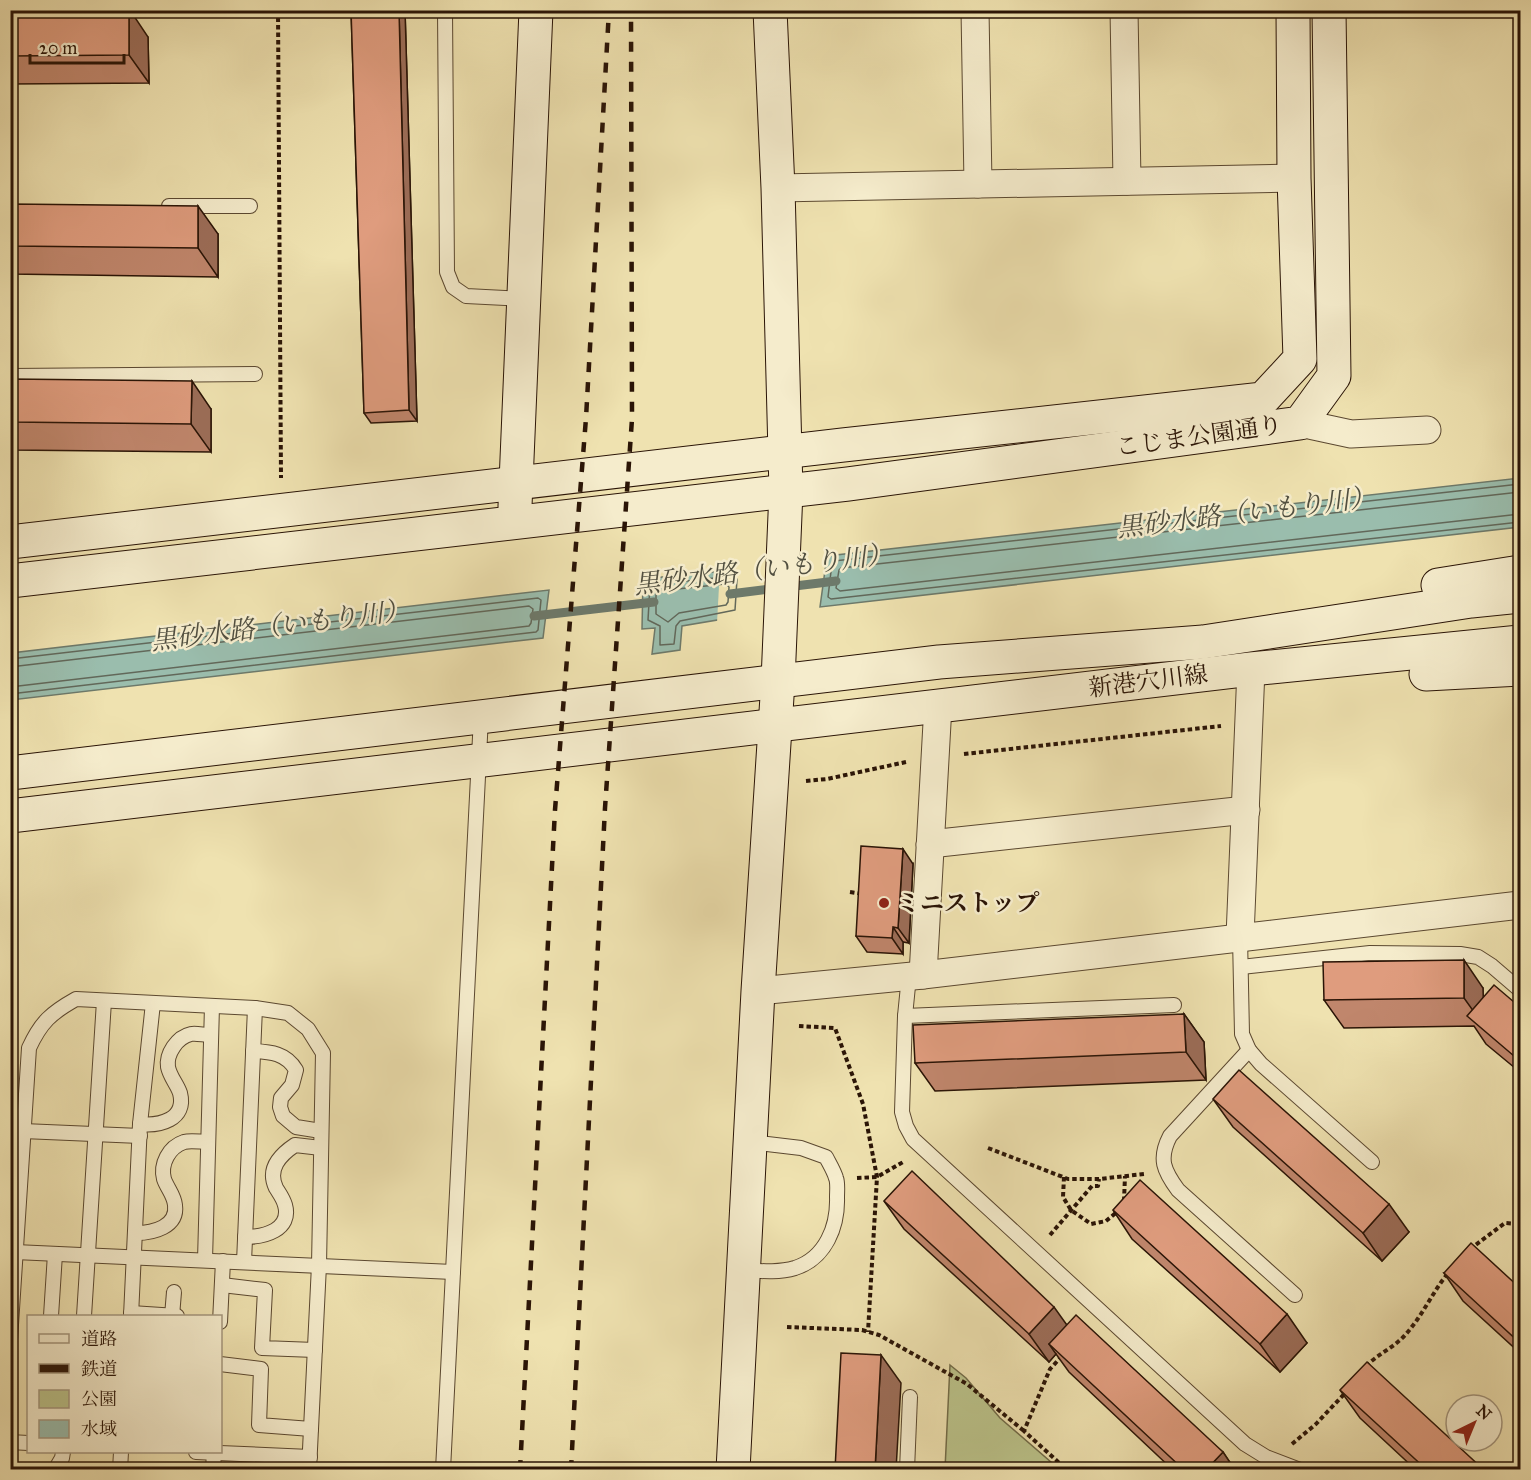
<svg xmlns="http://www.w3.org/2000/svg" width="1531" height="1480" font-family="'IM FELL Great Primer','Noto Serif JP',serif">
	<rect width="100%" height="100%" fill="#efe2b0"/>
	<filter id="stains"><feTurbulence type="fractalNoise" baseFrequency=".00333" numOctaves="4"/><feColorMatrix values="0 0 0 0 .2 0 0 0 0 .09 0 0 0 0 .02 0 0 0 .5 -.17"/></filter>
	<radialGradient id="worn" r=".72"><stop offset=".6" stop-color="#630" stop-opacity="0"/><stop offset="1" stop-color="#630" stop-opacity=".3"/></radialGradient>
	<!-- green -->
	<polygon fill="#bbc38a" stroke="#726c48" stroke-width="1.5" points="950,1365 966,1378 1000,1418 1059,1469 945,1469"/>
	<!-- water -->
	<g fill="#9abdad" stroke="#6d796a" stroke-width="1.5">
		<polygon points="1520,478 1520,527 820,607 827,556"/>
		<polygon points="743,569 741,616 682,626 680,650 652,654 655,628 642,629 643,579"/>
		<polygon points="549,590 543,638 11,700 11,653"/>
	</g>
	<!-- pier -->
	<polygon fill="#efe2b0" points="744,566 746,569 744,617 717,623 720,568"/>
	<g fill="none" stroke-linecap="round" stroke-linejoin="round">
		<!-- shore -->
		<g stroke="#62685a" stroke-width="1.5">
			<polyline points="1520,484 834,561 832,563 828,597 831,599 1520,522"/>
			<polyline points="1520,492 841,568 839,570 836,588 840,591 1520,514"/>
			<polygon points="733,576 737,579 735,610 680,621 676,626 674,644 660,645 660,626 648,620 650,585"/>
			<polygon points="725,584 729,587 728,602 726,605 679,613 668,622 656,614 656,593 658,591"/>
			<polyline points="10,659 538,598 541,600 538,630 536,632 10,694"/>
			<polyline points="10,667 529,606 533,609 531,623 529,626 10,687"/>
		</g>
		<!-- stream -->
		<g stroke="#6d796a" stroke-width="9">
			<polyline points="730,594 836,581"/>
			<polyline points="534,616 654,602"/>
		</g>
		<defs>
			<g id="lane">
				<polyline points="445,10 447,272 453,287 466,296 524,299"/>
				<polyline points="169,206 250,206"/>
				<polyline points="10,376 255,374"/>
				<polyline points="1240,937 1242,1034 1249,1050 1261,1064 1372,1162"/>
				<polyline points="1241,967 1370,953 1460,954 1478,957 1492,966 1520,990"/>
				<polyline points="909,976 905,1016 902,1112 906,1126 913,1139 1245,1444 1266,1457 1300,1470"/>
				<polyline points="905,1016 1174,1005"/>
				<path d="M 1249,1050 L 1170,1136 C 1158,1159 1164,1171 1178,1190 L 1295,1295"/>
				<path d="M 253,1051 C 271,1052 286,1053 296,1070 L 292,1085 L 281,1098 L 280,1107 L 283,1116 L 296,1127 L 321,1131"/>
				<path d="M 140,1124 C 159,1126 187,1120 180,1093 C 177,1084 170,1077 168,1067 C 166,1054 177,1037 191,1034 C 196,1033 204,1035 210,1035"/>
				<polyline points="23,1131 140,1136"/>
				<path d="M 136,1233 C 153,1233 178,1227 175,1205 C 174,1195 167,1188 164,1179 C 160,1164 169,1147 184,1142 C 191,1140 200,1142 207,1142"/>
				<path d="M 245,1237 C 264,1237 292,1230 285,1205 C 283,1198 279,1193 276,1188 C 267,1169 280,1155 295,1145 L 321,1148"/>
				<polyline points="15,1252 453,1272"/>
				<polyline points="205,1260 212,1006"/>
				<polyline points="244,1262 255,1008"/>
				<path d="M 743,1270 C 760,1271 778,1273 795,1268 C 826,1258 838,1226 837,1197 C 837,1191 838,1183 836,1178 C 834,1171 829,1163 826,1157 L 801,1148 L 750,1142"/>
				<polyline points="222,1285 265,1290 262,1348 315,1350"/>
				<polyline points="131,1313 177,1316"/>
				<polyline points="51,1316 55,1254"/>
				<polyline points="84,1316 104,1001"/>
				<polyline points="131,1316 140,1124 153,1003"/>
				<polyline points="172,1316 174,1292"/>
				<polyline points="220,1322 223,1261"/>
				<path d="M 10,1340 L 29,1048 C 41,1022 51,1013 76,999 L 255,1008 L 288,1013 L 308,1029 L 323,1053 L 319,1265 L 309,1470"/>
				<polyline points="220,1364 261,1369 259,1425 311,1429"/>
				<polyline points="10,1442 28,1443"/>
				<polyline points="196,1452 310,1457"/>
				<polyline points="55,1470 62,1458 63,1452"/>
				<polyline points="120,1470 121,1452"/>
				<polyline points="213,1470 214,1452"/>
				<polyline points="443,1470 481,717"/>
				<polyline points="907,1470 910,1397"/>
			</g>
			<g id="street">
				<polyline points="975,10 978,184"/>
				<polyline points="1124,10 1127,181"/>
				<polyline points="778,188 1294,178"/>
				<polyline points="1300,423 1351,434 1427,430"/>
				<polyline points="930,844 1246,810"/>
				<polyline points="1240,937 1251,669"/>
				<polyline points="923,975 938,705"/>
				<polyline points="758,991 923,975 1520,905"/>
			</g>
			<g id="secondary">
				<polyline points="515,506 536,10"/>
				<polyline points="10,542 843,445 1263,399 1300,359 1294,178 1293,10"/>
				<polyline points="10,581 848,484 1300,423 1334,376 1329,10"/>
				<polyline points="1438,585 1520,572"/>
				<polyline points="1426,674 1520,669"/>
				<polyline points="10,773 939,662 1203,642 1471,601 1520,596"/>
				<polyline points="10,816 1251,669 1520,642"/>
				<polyline points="733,1470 758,991 778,681 786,491 778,188 770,10"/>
			</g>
		</defs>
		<!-- lane casing -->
		<use href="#lane" stroke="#5b4830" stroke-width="16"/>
		<!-- street casing -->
		<use href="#street" stroke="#5b4830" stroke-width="29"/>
		<!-- secondary casing -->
		<use href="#secondary" stroke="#2a1406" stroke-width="35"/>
		<!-- path -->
		<g stroke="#2a1406" stroke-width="4" stroke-dasharray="4.5 3" stroke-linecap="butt">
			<polyline points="278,10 281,478"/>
			<polyline points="964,754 1221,726"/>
			<polyline points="806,781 827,779 906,762"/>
			<polyline points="850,892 863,894"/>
			<polyline points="799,1026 835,1028 863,1104 877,1177 868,1332"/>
			<polyline points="988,1148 1068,1179 1099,1179 1144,1174"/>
			<polyline points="1064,1177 1063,1197 1071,1210 1091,1224 1106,1221 1117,1212"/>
			<polyline points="857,1178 877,1177 905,1161"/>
			<polyline points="1124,1201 1125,1176"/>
			<polyline points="1050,1235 1092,1186 1098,1186 1099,1179"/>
			<polyline points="1470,1249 1505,1223 1520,1224"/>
			<polyline points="787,1327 862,1330 879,1335 967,1384 1024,1431"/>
			<polyline points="1062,1356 1050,1369 1024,1431 1067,1470"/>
			<path d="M 1366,1366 C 1378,1354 1395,1347 1406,1334 C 1423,1315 1433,1291 1449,1272"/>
			<polyline points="1292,1444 1316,1424 1347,1391"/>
		</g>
		<!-- lane -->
		<use href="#lane" stroke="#f5eccc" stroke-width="14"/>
		<!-- street -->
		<use href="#street" stroke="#f5eccc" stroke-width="27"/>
		<!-- secondary -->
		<use href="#secondary" stroke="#f5eccc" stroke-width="33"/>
		<!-- rail -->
		<g stroke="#2a1406" stroke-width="4.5" stroke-dasharray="10 10" stroke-linecap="butt">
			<polyline points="520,1470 555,810 586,418 609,10"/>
			<polyline points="571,1470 605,808 632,419 631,10"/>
		</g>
	</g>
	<!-- wall -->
	<g fill="#c0866c" stroke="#2a1406" stroke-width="1.5">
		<polygon points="10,10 148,37 149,83 10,84"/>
		<polygon points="351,10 405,10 417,421 371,423 364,413"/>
		<polygon points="10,204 218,234 218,277 10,274"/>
		<polygon points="10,379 211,409 211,452 10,450"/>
		<polygon points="913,864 909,943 903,942 903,954 867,952 856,936"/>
		<polygon points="1483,988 1483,997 1521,1008 1521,1073 1486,1044 1474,1026 1344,1028 1324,1000"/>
		<polygon points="1184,1014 1204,1042 1206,1080 935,1091 915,1063"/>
		<polygon points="1213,1099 1409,1232 1382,1261 1233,1127"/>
		<polygon points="884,1201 1067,1325 1223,1452 1235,1470 1173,1470 1069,1372 1056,1354 1049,1362 904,1229"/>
		<polygon points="1113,1210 1307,1343 1280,1372 1132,1239"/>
		<polygon points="1444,1273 1521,1289 1521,1354 1463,1301"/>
		<polygon points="1340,1390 1484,1470 1416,1470 1360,1418"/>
	</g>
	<!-- shaded-wall -->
	<g fill="#9c6d58" stroke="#2a1406" stroke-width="1.5">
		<polygon points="129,10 130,10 148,37 149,83 129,55"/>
		<polygon points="399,10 405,10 417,421 409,410"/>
		<polygon points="198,206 218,234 218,277 198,248"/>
		<polygon points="192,381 211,409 211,452 191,424"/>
		<polygon points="903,849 913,864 909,943 898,928"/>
		<polygon points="893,927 903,942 903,954 892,938"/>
		<polygon points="1464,960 1483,988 1484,1026 1464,998"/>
		<polygon points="1184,1014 1204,1042 1206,1080 1186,1052"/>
		<polygon points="1389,1204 1409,1232 1382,1261 1363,1233"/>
		<polygon points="1054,1307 1074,1335 1049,1344 1056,1354 1049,1362 1029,1334"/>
		<polygon points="1287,1314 1307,1343 1280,1372 1260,1344"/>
		<polygon points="881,1355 901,1383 896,1470 875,1470"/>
		<polygon points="1223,1452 1235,1470 1206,1470"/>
	</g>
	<!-- building -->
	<g fill="#df9c7e" stroke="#2a1406" stroke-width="1.5">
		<polygon points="10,10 129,10 129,55 10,56"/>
		<polygon points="351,10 399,10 409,410 364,413"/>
		<polygon points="10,204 198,206 198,248 10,246"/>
		<polygon points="10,379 192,381 191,424 10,422"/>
		<polygon points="861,846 903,849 898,928 893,927 892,938 856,936"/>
		<polygon points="1464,960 1464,998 1324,1000 1323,962"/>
		<polygon points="1494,985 1521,1008 1521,1062 1467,1016"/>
		<polygon points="1184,1014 1186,1052 915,1063 913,1025"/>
		<polygon points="1239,1070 1389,1204 1363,1233 1213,1099"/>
		<polygon points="912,1171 1054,1307 1029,1334 884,1201"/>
		<polygon points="1140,1180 1287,1314 1260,1344 1113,1210"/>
		<polygon points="1471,1243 1521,1289 1521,1344 1444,1273"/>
		<polygon points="1076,1315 1223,1452 1206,1470 1184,1470 1049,1344"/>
		<polygon points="841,1353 881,1355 875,1470 835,1470"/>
		<polygon points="1367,1362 1484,1470 1427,1470 1340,1390"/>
	</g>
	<!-- markers -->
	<circle fill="#8f2418" stroke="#f5eccc" stroke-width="2" cx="884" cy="903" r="6"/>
	<g text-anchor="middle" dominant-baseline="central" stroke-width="5" stroke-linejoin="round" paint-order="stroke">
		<!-- street labels -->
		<g font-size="24" fill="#2a1406" stroke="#f5eccc">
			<text transform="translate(1199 436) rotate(-8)">こじま公園通り</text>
			<text transform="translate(1148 681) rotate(-7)">新港穴川線</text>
		</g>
		<!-- poi labels -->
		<g font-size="24" font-weight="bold" fill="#2a1406" stroke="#f5eccc" text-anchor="start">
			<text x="896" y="903">ミニストップ</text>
		</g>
		<!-- water labels -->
		<g font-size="26" font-style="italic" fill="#514f40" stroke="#f5eccc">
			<text transform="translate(1246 512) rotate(-7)">黒砂水路（いもり川）</text>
			<text transform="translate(763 569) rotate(-7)">黒砂水路（いもり川）</text>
			<text transform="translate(280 625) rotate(-7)">黒砂水路（いもり川）</text>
		</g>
	</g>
	<!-- margin -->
	<rect width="1531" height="1480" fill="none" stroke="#efe2b0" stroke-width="36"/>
	<rect x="12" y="12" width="1507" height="1456" fill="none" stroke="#2a1406" stroke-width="3"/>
	<rect x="18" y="18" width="1495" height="1444" fill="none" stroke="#2a1406" stroke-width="1.5"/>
	<!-- legend -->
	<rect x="27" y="1315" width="195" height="138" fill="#f5eccc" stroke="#a4967d" stroke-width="1.5"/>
	<rect x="39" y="1334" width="30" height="9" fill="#f5eccc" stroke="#a4967d" stroke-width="1.5"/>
	<text x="81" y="1345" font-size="18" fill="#2a1406">道路</text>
	<rect x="39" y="1364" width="30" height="9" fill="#2a1406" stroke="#a4967d" stroke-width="1.5"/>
	<text x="81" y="1375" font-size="18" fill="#2a1406">鉄道</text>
	<rect x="39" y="1390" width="30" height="18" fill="#bbc38a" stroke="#a4967d" stroke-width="1.5"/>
	<text x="81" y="1405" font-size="18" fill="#2a1406">公園</text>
	<rect x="39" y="1420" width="30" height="18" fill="#9abdad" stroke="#a4967d" stroke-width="1.5"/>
	<text x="81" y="1435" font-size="18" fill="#2a1406">水域</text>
	<!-- north arrow -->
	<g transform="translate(1474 1423) rotate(43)"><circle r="28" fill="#f5eccc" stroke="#a4967d" stroke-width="1.5"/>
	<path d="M0-4.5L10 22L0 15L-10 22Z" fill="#8f2418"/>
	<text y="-9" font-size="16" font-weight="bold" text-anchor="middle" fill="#2a1406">N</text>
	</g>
	<!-- scale -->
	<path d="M30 54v9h94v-9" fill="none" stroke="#2a1406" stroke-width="3"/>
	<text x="39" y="54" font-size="18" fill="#2a1406" stroke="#f5eccc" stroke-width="4.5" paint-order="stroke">20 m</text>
	<rect width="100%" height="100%" filter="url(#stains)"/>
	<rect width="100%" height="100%" fill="url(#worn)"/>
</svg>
